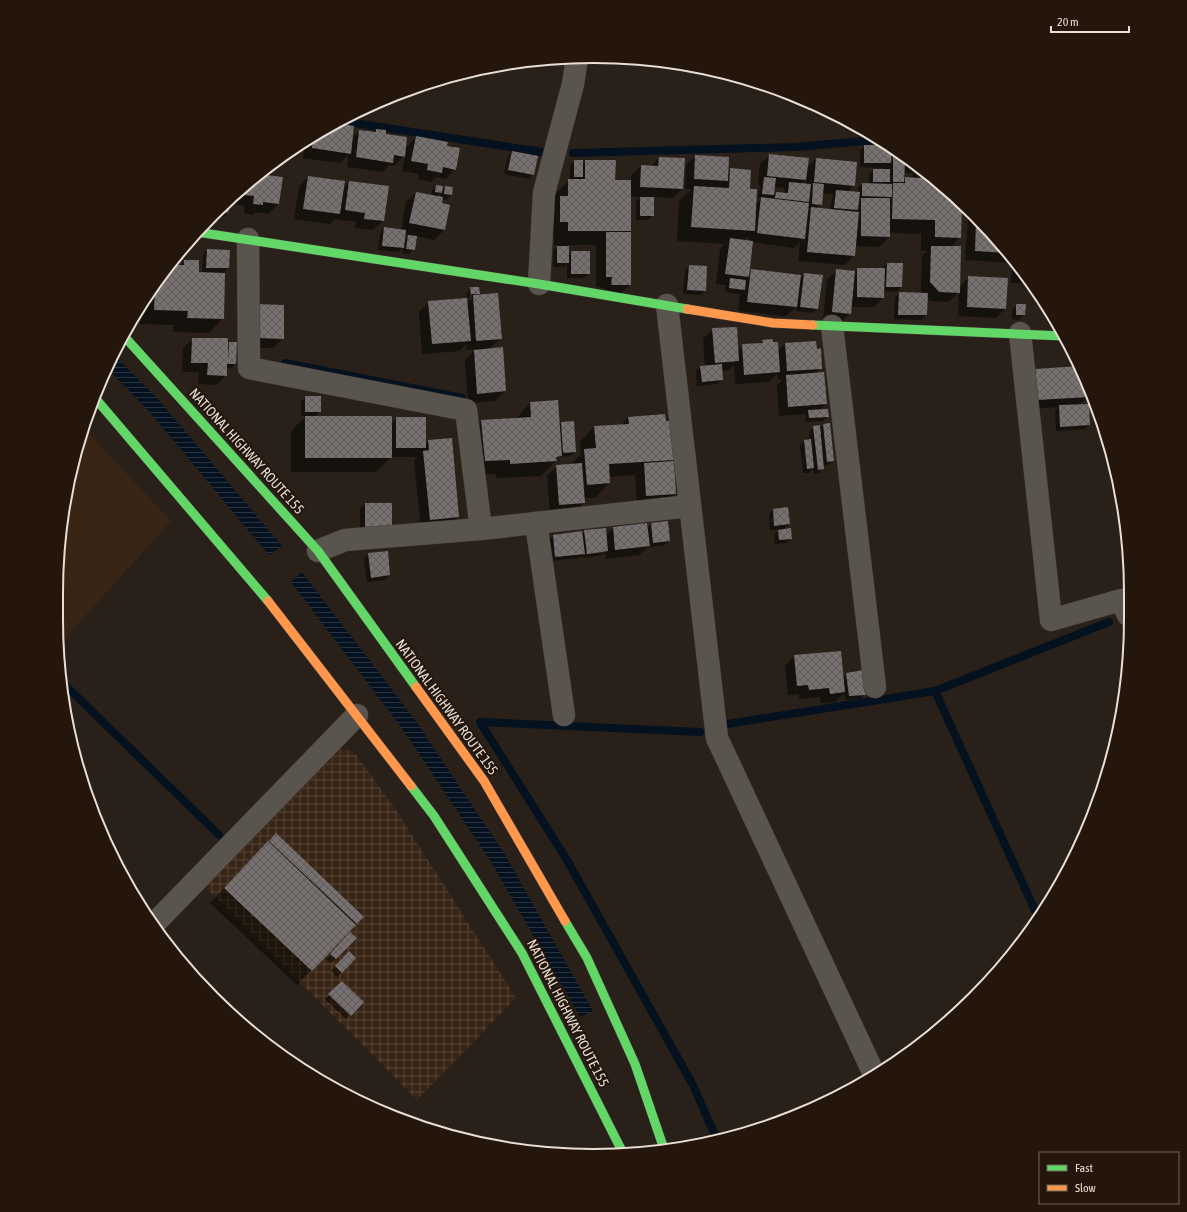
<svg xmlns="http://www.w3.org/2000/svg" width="1187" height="1212" font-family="'Asap Condensed',sans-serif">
	<defs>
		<pattern id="industrial-grid" width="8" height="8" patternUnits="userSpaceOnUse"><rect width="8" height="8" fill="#382516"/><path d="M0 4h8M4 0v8" fill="none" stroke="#554437"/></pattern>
		<pattern id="water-rules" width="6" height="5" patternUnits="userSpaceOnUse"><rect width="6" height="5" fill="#04111f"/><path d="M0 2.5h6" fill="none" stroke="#29333f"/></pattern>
		<pattern id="building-cross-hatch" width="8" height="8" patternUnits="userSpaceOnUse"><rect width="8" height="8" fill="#767070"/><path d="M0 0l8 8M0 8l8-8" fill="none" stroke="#605c5a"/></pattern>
	</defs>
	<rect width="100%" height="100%" fill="#282019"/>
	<!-- built -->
	<polygon fill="#382516" points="83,427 171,521 59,645 56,618 61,523"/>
	<!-- industrial -->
	<polygon fill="url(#industrial-grid)" points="335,747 354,752 394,807 516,998 417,1100 203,885"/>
	<!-- water -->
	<g fill="url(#water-rules)">
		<polygon points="114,355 156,397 282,546 269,555 148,410 108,369"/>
		<polygon points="302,572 415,720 504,853 593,1011 580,1017 490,860 401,727 291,582"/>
	</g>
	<!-- shadow -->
	<g fill="#0007" fill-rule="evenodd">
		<polygon points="337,123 353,127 352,139 360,131 373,133 376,130 405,149 416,137 446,147 455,169 446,179 436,177 431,182 418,179 419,174 402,171 405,155 394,166 389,165 383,172 347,167 348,155 340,163 303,158 304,149 297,148"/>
		<path d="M 865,146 L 888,146 L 948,190 L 961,204 L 960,237 L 951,247 L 959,287 L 969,277 L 1005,309 L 996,318 L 958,316 L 959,292 L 949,302 L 930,301 L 927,298 L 926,315 L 921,320 L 894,319 L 895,298 L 899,293 L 922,294 L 921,292 L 922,256 L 927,251 L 921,251 L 921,234 L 889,233 L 889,237 L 879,247 L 855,246 L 854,255 L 845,265 L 798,261 L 800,242 L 794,248 L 752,242 L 748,274 L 752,270 L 799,279 L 805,274 L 817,309 L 813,313 L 796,311 L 797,306 L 786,316 L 738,311 L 740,294 L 725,292 L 726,285 L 716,284 L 720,249 L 725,244 L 677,241 L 679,201 L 692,189 L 685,189 L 686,165 L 696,156 L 727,172 L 730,169 L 749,190 L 755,205 L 761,199 L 758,198 L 760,185 L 758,185 L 760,164 L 770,155 L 807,168 L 816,159 L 854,185 L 847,192 L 858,193 L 858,188 L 862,184 L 869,184 L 869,174 L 873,170 L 884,170 L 884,168 L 860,167 L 860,150 ZM 903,173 L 915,173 L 910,178 L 906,178 L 903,181 ZM 806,180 L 805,184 L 801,184 ZM 774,187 L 785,188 L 784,193 L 776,193 L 773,196 ZM 822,193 L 833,194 L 830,210 L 816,209 L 821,204 ZM 774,196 L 776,196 L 775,203 L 774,202 ZM 808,208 L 811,208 L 807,213 ZM 749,235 L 748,241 L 743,241 Z"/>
		<polygon points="512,152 533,174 529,179 504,174 508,156"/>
		<polygon points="659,158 682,189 673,198 653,197 653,215 648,220 636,220 636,202 641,197 630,196 630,231 627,233 630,285 620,294 596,286 596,245 568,245 568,255 571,252 589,274 584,278 567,278 567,265 564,267 553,267 553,251 559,245 554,245 554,236 546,236 554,195 570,180 570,166 574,161 582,165 586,161 614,181 631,181 631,175 641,166 651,166"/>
		<polygon points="264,170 266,170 265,176 282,178 278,204 269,214 255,212 253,215 244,213 245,206 234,204 236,196"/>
		<polygon points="308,177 343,188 349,182 383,221 373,230 355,228 356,222 335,219 330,224 294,219 299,187"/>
		<path d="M 437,186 L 441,192 L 446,187 L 452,188 L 451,195 L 446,200 L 442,199 L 441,204 L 449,206 L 444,230 L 434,240 L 416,236 L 414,249 L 409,254 L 402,253 L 403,247 L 398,252 L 378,250 L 380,233 L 384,228 L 401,231 L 406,202 L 416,193 L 431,196 L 432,190 ZM 441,192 L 440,197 L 437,197 ZM 405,234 L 410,235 L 404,241 Z"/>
		<polygon points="231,200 227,213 223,217 215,215"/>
		<polygon points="972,216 1020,266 1031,284 1011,283 1012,263 965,260 968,220"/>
		<polygon points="207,250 228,268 224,273 223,318 209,333 173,332 174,325 140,324 141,307 170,266 180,266 185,261 198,273 202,273 203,255"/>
		<polygon points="887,264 902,264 901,287 897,292 884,291 883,298 874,307 851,307 850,313 840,323 823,321 827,280 837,270 854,272 858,269 882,268"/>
		<polygon points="689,266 705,291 700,295 683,294 685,271"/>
		<polygon points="471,288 478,294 476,296 501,338 489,349 505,391 495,401 468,403 465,360 476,349 467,350 466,344 460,351 422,354 419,312 429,302 467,303 472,299 472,291 470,291 470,298 467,298 466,293"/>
		<polygon points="1017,305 1025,305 1024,315 1019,320 1012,319 1012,309"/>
		<polygon points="283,306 283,338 273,348 248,348"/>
		<polygon points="713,329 738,350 743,345 759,344 763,341 772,343 777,352 785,344 821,368 816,373 826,404 819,411 828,416 823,421 805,422 806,414 779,416 777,385 782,380 778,380 777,374 769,382 735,384 734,365 729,370 721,371 722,380 717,384 697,386 696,371 701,367 705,366 703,339"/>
		<polygon points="193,339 227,345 229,343 235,364 231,368 226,368 226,375 217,385 198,384 199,372 182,372 183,348"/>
		<polygon points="1026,380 1088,396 1079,405 1089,424 1085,429 1056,431 1055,411 1059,407 1028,409"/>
		<polygon points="305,397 320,411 315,417 391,424 397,418 425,444 429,441 458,517 448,526 421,529 414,461 418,457 391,457 376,472 291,472 291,431 306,416 301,416 301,402"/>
		<polygon points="557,401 558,426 562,423 575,452 570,456 559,457 541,476 496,478 496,474 470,475 467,435 482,421 516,419 530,403"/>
		<polygon points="628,418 673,459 670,462 675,494 665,504 637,506 635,475 609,477 609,483 595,498 584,498 584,503 575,512 550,514 547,476 557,466 570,465 581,454 580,442 594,427 620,426"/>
		<polygon points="823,425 829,425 833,461 828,465 823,466 823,468 819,473 814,474 813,468 809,473 803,473 800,445 804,441 810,440 809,432 814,427 819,429"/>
		<polygon points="365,504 391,526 360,531 360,508"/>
		<polygon points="773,510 789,524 782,530 791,538 786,543 775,544 774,535 781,529 770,530 769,514"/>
		<path d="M 651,524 L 669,541 L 664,545 L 648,547 L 639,555 L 606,559 L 605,553 L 603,555 L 582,558 L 582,556 L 579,558 L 551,561 L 549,540 L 553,536 L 582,534 L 585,531 L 606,535 L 613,528 L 647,529 ZM 604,551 L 604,553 L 582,555 L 582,553 Z"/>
		<polygon points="387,552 389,575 385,580 367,582 364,559 369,554"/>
		<polygon points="794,656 843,678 847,674 865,694 861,699 845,700 844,693 835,702 821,703 820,697 799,699 799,694 788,695 785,666"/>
		<polygon points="276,834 363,917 297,985 210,903"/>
		<polygon points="350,934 355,938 331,963 326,959"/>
		<polygon points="344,957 355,958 337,977 331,971"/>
		<polygon points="342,982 363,1002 346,1019 325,999"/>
	</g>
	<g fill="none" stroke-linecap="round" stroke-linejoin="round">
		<!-- stream -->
		<g stroke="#04111f" stroke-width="8">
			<polyline points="341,121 542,152"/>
			<polyline points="573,153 795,147 878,140"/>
			<polyline points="285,363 462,398"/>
			<polyline points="62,682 219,835"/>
			<polyline points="935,691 1038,917"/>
			<polyline points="727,724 935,691 1109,622"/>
			<polyline points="700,732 480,722 567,860 693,1085 717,1140"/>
		</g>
	</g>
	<!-- building -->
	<g fill="url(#building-cross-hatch)">
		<polygon points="338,123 354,126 351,154 312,148 313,140 311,139"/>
		<polygon points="376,129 386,130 386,134 407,137 405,157 394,155 393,163 356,157 359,130 376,132"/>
		<polygon points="416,136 448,142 447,146 460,148 456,170 443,167 442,173 427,170 428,164 411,161"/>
		<polygon points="864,145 886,145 892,149 891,163 864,163"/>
		<polygon points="893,150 912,164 905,163 904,182 893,182"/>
		<polygon points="512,151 538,156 534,175 508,170"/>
		<polygon points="769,154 809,158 806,180 767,176"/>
		<polygon points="695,155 729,157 728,181 694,179"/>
		<polygon points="659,157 685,158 683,189 640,187 641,165 658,166"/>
		<polygon points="816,158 857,162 855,186 814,182"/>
		<rect x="574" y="160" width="9" height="17"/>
		<polygon points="585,160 616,160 615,180 631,180 631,231 568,231 568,222 560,222 560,196 568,196 568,179 585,179"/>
		<polygon points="730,168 751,170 750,189 757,189 755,231 691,227 694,186 729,188"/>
		<polygon points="265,169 267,169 266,175 283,177 279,204 263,202 263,205 253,204 254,196 243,195 244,188"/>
		<rect x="873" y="169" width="17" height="13"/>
		<polygon points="921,170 948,190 962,205 961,238 935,237 935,220 892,219 893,183 905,183 905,177 921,178"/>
		<polygon points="308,176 345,181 340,214 303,209"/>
		<polygon points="764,177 776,178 774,195 762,194"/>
		<polygon points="349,181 389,186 384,221 364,219 365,213 345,210"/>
		<polygon points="789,182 811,184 809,202 775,198 776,192 788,193"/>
		<polygon points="813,183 824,184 822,205 812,204"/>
		<polygon points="862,183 892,184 892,197 862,196"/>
		<polygon points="436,185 443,186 442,193 435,192"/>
		<polygon points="445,186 453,187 452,195 444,194"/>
		<polygon points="836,190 860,192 858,210 834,208"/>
		<polygon points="416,192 443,197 442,203 450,205 445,230 409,223"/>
		<rect x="640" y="197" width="14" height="19"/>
		<polygon points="761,197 809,203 805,239 757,233"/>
		<polygon points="861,198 890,198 890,237 861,236"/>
		<polygon points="232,199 228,213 220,211"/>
		<polygon points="811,207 859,212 855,256 807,252"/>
		<polygon points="976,220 987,231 1007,253 975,251"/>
		<polygon points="384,227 406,230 404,248 382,246"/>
		<polygon points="606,232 631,232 631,285 611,285 612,277 606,277"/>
		<polygon points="408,235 417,236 415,250 406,249"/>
		<polygon points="730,238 753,241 749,277 725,274"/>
		<rect x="557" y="246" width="12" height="17"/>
		<polygon points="931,246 961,246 960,293 939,292 930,282"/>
		<polygon points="207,249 230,250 229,268 206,268"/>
		<rect x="571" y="251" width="19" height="23"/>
		<polygon points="184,260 199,260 199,272 225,273 224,319 187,318 188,311 154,310 155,287 171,265 184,265"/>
		<polygon points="887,263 903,263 902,287 886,287"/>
		<polygon points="689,265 707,266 706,291 687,290"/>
		<polygon points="1020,267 1022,270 1025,274 1020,274"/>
		<polygon points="857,268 885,268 884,298 857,297"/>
		<polygon points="751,269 801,275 797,307 747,302"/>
		<polygon points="836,269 855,271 851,314 832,312"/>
		<polygon points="804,273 823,275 818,309 800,307"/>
		<polygon points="968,276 1008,278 1006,309 967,307"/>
		<polygon points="730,278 746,280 745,290 729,288"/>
		<polygon points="470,287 479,287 480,294 471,294"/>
		<polygon points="899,292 928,293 927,315 898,315"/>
		<polygon points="498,293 502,339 476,341 473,295"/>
		<polygon points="467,298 471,341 432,344 428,301"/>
		<polygon points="257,304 284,305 284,339 257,338"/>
		<polygon points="1016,304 1026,304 1025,315 1016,315"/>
		<polygon points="737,327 739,361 715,363 712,328"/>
		<polygon points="192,338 228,338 228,360 229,342 237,342 236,364 227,364 227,376 207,375 208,363 191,363"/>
		<polygon points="773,339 773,342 778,342 780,372 744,375 742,344 763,343 762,340"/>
		<polygon points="816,341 817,349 821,348 822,369 787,371 785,343"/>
		<polygon points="503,347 506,391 477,394 474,350"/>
		<polygon points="722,364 723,380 702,382 700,366"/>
		<polygon points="1080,366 1089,391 1089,397 1037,400 1035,369"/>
		<polygon points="824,372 827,404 788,407 786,375"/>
		<rect x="305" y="396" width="16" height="16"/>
		<polygon points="558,400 562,456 556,457 557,461 510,464 510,460 485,461 481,420 531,417 530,402"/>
		<polygon points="1089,404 1090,425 1060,427 1059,405"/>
		<polygon points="828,409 829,417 809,418 808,410"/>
		<polygon points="665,414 666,421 672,421 674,460 609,464 610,483 587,485 584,449 596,448 594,426 629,424 628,417"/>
		<rect x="305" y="416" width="87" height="42"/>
		<rect x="396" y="417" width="30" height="31"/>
		<polygon points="574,421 576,452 563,453 561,422"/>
		<polygon points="830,423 834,461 827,462 823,424"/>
		<polygon points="820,425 824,469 818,470 813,426"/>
		<polygon points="452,438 459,517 430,520 423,451 429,450 428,440"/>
		<polygon points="811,439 814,468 807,469 804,440"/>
		<polygon points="674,461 676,494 646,496 644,463"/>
		<polygon points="582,463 585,503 559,505 556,465"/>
		<rect x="365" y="503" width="27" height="24"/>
		<polygon points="788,507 790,524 774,526 773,509"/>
		<polygon points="668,521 670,541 653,543 651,523"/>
		<polygon points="647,523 650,546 615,550 613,527"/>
		<polygon points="606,528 608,551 587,554 584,530"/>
		<polygon points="791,528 792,539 779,540 778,530"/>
		<polygon points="582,531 585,554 555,557 553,535"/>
		<polygon points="388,551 390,575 371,578 368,553"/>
		<polygon points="841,651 845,692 830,694 829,688 809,690 808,685 797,686 794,655"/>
		<polygon points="864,670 866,695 849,696 846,673"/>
		<polygon points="276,833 364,917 357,924 269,841"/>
		<polygon points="268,841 356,925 312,971 224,888"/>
		<polygon points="350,932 357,938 336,959 330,954"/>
		<polygon points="349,951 356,958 342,973 335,966"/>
		<polygon points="342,981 364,1002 351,1016 328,994"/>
	</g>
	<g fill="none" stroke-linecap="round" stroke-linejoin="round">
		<defs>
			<g id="street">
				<polyline points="248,239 249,368 466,410 481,529"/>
				<polyline points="539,284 544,193 573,84 577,58"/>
				<polyline points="667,305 717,738 874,1074"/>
				<polyline points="832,326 875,687"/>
				<polyline points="1020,333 1051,620 1121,600 1128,615"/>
				<polyline points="536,523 564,715"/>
				<polyline points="318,551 345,540 481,529 690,506"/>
				<polyline points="153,925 357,715"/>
			</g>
			<g id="fast">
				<polyline points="197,232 539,284 687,309"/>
				<polyline points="813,325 1064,336"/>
				<polyline points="123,335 318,551 416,687"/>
				<polyline points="95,398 268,601"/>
				<polyline points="411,786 434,816 522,953 624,1155"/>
				<polyline points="565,921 587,958 635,1064 664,1149"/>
			</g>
			<g id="slow">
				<polyline points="687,309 773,323 813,325"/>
				<polyline points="268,601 411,786"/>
				<polyline points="416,687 484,781 565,921"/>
			</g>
		</defs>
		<!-- street casing -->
		<use href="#street" stroke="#433c38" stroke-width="23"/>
		<!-- fast casing -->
		<use href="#fast" stroke="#433c38" stroke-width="10"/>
		<!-- slow casing -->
		<use href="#slow" stroke="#433c38" stroke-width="10"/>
		<!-- street -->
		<use href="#street" stroke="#5a544f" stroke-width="22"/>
		<!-- fast -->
		<use href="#fast" stroke="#63d668" stroke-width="9"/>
		<!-- slow -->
		<use href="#slow" stroke="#ff974d" stroke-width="9"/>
	</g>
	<g text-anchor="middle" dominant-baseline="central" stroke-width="4" stroke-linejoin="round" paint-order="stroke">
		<!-- street labels -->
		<g font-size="14" fill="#e8ded6" stroke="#24160a">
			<text transform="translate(247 451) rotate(48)">NATIONAL HIGHWAY ROUTE 155</text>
			<text transform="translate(447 707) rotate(54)">NATIONAL HIGHWAY ROUTE 155</text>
			<text transform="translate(568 1013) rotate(63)">NATIONAL HIGHWAY ROUTE 155</text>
		</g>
	</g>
	<!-- crop -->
	<path d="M0 0H1187V1212H0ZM593 63H594A530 530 0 0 1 1124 593V619A530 530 0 0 1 594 1149H593A530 530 0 0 1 63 619V593A530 530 0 0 1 593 63Z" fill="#24160a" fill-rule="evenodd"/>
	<path fill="none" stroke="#e8ded6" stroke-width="2" d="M593 63H594A530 530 0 0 1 1124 593V619A530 530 0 0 1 594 1149H593A530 530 0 0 1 63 619V593A530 530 0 0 1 593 63Z"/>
	<!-- legend -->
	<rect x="1039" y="1152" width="140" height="52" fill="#24160a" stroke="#72665c"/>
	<rect x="1047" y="1165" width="20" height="6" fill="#63d668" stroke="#72665c"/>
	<text x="1075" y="1172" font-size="12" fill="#e8ded6">Fast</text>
	<rect x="1047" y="1185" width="20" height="6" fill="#ff974d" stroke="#72665c"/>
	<text x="1075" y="1192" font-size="12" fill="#e8ded6">Slow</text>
	<!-- scale -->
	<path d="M1051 26v6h78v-6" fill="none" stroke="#e8ded6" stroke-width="2"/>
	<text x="1057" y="26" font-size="12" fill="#e8ded6" stroke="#24160a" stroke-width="3" paint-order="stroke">20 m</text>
</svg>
